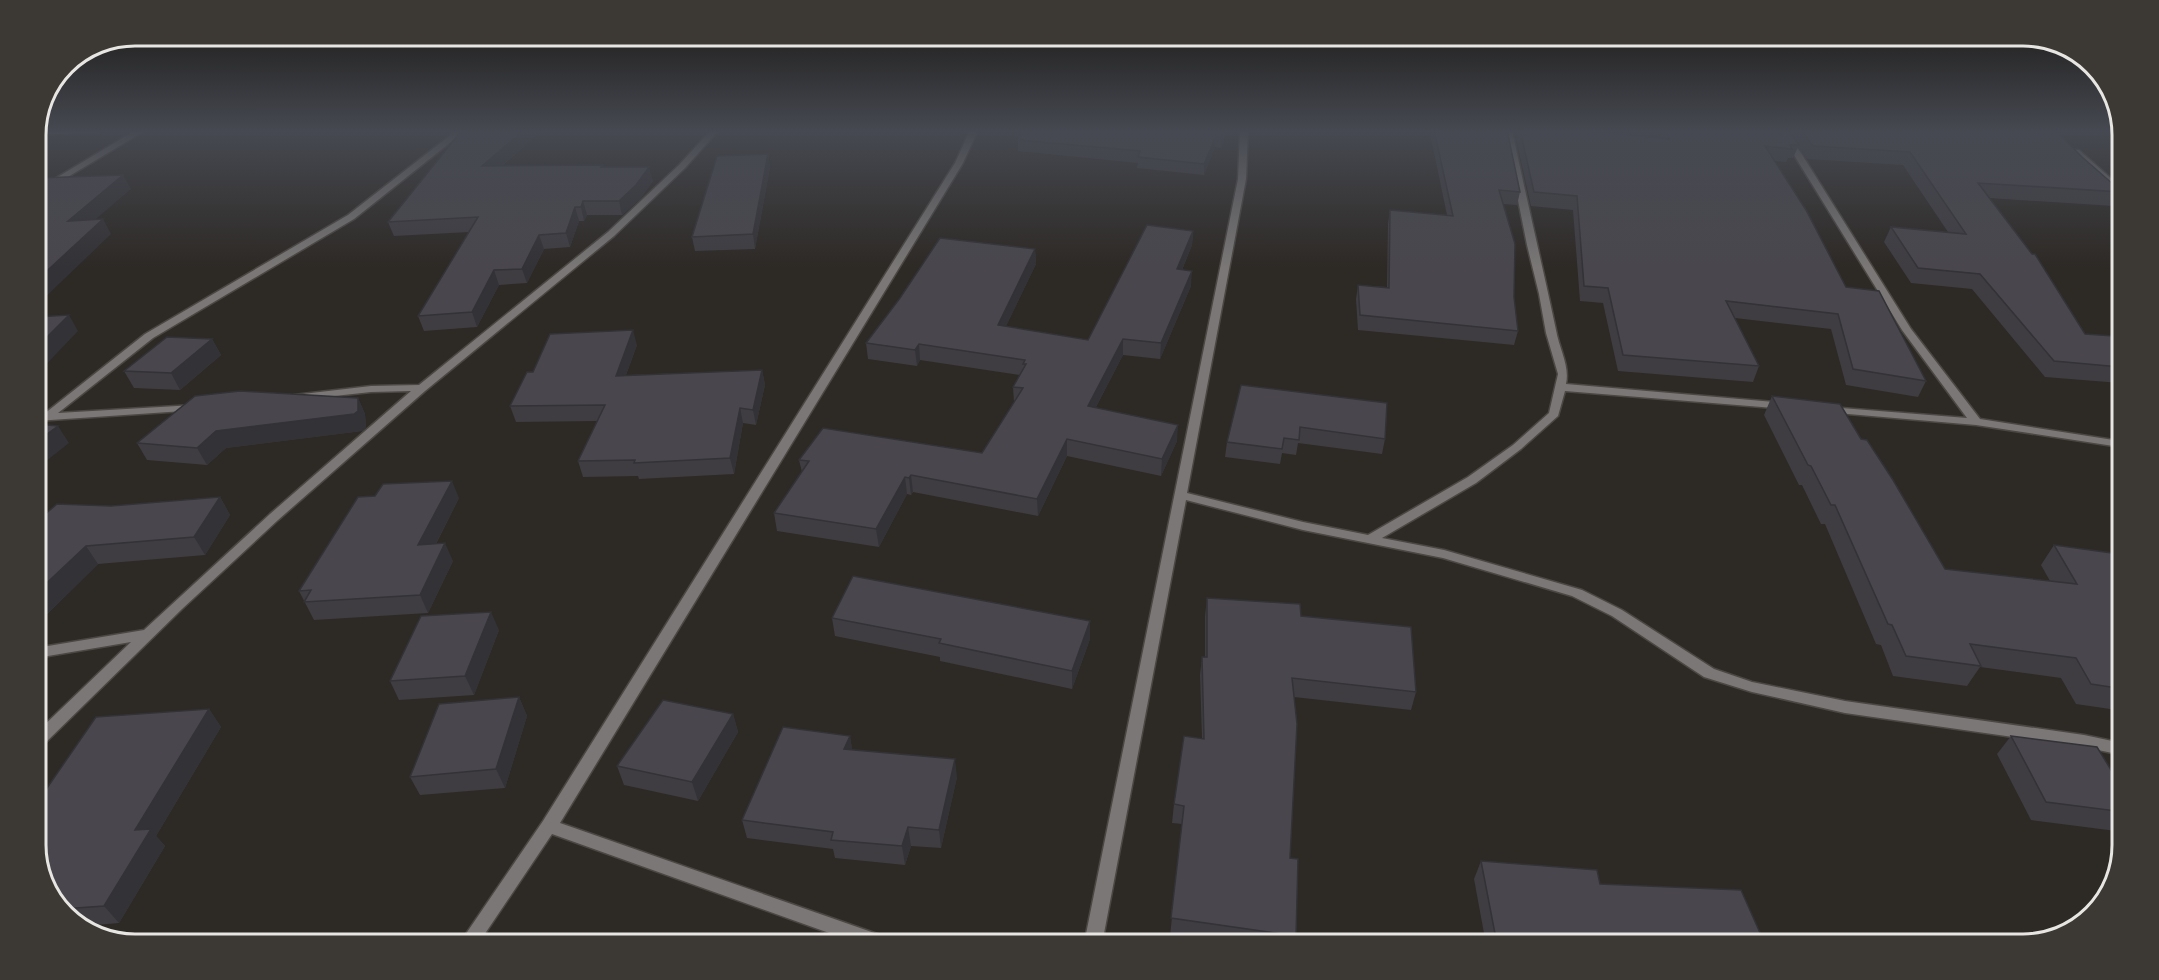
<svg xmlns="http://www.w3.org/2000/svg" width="2159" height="980" font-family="'Fira Sans Condensed',sans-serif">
	<rect width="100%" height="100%" fill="#2d2925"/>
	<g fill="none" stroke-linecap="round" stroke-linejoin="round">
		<defs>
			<g id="minor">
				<polygon points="136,130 146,130 36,196 36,190"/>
				<polygon points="457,130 466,130 354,219 153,338 58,413 194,405 199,408 198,410 36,421 36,415 44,414 145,334 348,215"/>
				<polygon points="711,130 719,130 685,168 614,236 425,391 278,520 182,609 41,747 36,749 36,733 131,642 36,658 36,648 144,630 270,514 411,391 371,392 298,400 294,399 293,397 294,395 371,386 419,385 608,232 679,165"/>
				<polygon points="970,130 978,130 963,163 560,823 883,936 889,938 892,944 860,944 552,834 478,944 459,944 543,821 955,163"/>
				<path d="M 1240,130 L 1248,130 L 1246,179 L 1187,493 L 1303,522 L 1368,535 L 1468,477 L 1513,445 L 1549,413 L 1558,374 L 1546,333 L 1539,294 L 1527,245 L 1504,130 L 1512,130 C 1526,197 1542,264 1556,330 C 1559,348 1570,366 1566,384 L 1785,403 L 1790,406 L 1785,409 L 1565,391 L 1558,416 L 1521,449 L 1476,483 L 1382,538 L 1444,550 L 1582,590 L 1622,610 L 1714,669 L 1752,682 L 1845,701 L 2084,735 L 2117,742 L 2117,754 L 2084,747 L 1845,713 L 1752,692 L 1704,677 L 1612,616 L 1572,596 L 1443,558 L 1303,530 L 1186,500 L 1102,944 L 1084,944 L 1238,179 Z"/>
				<polygon points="1776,130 1784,130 1801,153 1911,329 1980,419 2120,441 2120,447 1976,425 1825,412 1823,410 1825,408 1829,407 1967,418 1902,330 1794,155"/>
				<polygon points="2073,150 2079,150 2122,188 2122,194 2073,154"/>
			</g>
			<polygon id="secondary" points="103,130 99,132 36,135 36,131"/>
		</defs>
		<!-- minor casing -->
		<use href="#minor" stroke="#4b4743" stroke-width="3"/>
		<!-- secondary casing -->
		<use href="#secondary" stroke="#4b4743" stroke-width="3"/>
		<!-- minor -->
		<use href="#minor" fill="#7a7776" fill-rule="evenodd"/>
		<!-- secondary -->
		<use href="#secondary" fill="#a8a3a1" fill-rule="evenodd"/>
	</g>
	<!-- wall -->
	<g fill="#3f3d42">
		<polygon points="462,130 538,130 539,133 502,166 603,167 653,181 640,199 622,215 587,215 584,221 579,221 570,247 544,249 527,283 499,285 477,327 424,331 418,316 469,232 394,236 388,222"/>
		<polygon points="1022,130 1227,130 1221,148 1215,147 1204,175 1137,168 1138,163 1018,151 1018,140"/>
		<polygon points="1284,130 1317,130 1317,131"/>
		<polygon points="1433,130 1507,130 1520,192 1517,205 1503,204 1518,331 1514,345 1358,330 1356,299 1358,285 1387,287 1388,224 1390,210 1447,215 1431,138"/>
		<polygon points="1518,130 1659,138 1656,130 2055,130 2082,157 2122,192 2114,206 1989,198 2085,334 2121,343 2120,383 2045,377 1972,289 1911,283 1884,242 1891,227 1948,232 1903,165 1807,159 1798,147 1793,158 1788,158 1786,162 1774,161 1846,287 1926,381 1918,397 1846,385 1831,329 1735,318 1759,366 1753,382 1618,371 1603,303 1580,301 1573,210 1531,206 1516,138"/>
		<polygon points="768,154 770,167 755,249 695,251 692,237"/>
		<polygon points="1193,231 1192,245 1182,270 1191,286 1160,359 1123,355 1096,407 1177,441 1161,476 1067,456 1038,516 913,492 911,495 907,494 879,547 777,531 774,513 802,472 799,460 982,453 1014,403 1013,387 1020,375 920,360 917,366 868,359 866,343 1035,249 1036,264 1006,326 1088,340"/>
		<polygon points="212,339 221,355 180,390 134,388 124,371"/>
		<polygon points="637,345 626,375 762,370 765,385 756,425 743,423 734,474 639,479 638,476 583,477 578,461 597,421 516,422 510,406 533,372"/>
		<polygon points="1241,385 1385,439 1382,454 1298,443 1296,455 1282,453 1280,464 1225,457 1227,442"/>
		<polygon points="1772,396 1861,439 1945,569 2050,581 2041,565 2054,545 2119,554 2117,710 2076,704 2061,678 1980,667 1967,686 1893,676 1881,645 1876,644 1825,524 1821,524 1802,485 1799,485 1764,415"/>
		<polygon points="358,398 365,414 366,427 362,431 226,448 207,465 147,460 137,443"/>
		<polygon points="220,497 230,515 205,555 98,564 36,625 111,506"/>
		<polygon points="459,498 436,544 453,561 428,613 314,620 299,591"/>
		<polygon points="1207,598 1301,616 1416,692 1411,710 1294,697 1290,858 1296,936 1295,944 1224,944 1170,936 1182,824 1172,823 1174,804 1202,738 1200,675 1202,657 1205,657 1205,616"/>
		<polygon points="832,618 1090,621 1090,639 1072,689 940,661 940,657 835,636"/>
		<polygon points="499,630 474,695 399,700 390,681"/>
		<polygon points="519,697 527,716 505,788 420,795 410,777"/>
		<polygon points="209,709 221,727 156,836 165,846 119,923 83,926 56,905"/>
		<polygon points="733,714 738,732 698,801 624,785 617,766"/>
		<polygon points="850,736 852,750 957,777 941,848 911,846 905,865 835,858 833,849 747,838 742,820"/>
		<polygon points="2011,736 2116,778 2116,831 2031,820 1997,754"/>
		<polygon points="1481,861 1600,884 1765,944 1486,944 1474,879"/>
	</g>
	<!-- shaded-wall -->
	<g fill="#333236">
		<polygon points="524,130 538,130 539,133 486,179 482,166"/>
		<polygon points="1224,130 1227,130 1221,148 1221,137"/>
		<polygon points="1216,136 1215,147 1204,175 1204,164"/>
		<polygon points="768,154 770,167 755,249 753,234"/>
		<polygon points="649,167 653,181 640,199 622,215 619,201"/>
		<polygon points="123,175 131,189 76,236 68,221"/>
		<polygon points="583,201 587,215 584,221 581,207"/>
		<polygon points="575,207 579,221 570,247 566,233"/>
		<polygon points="103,219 111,234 36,306 36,281"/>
		<polygon points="1193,231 1192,245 1176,284 1177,269"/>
		<polygon points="539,235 544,249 527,283 522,269"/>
		<polygon points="1035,249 1036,264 999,341 998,325"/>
		<polygon points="494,270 499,285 477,327 472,312"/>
		<polygon points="1192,271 1191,286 1160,359 1161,343"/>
		<polygon points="69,315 78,331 36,375 36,348"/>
		<polygon points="633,330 637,345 620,391 616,376"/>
		<polygon points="212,339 221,355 180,390 171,373"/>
		<polygon points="1123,339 1123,355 1088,422 1088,406"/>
		<polygon points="919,344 920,360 917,366 915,350"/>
		<polygon points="762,370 765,385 756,425 753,410"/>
		<polygon points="358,398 365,414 366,427 362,431 226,448 207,465 197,448 216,431"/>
		<polygon points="740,408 743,423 734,474 730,458"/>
		<polygon points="1178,425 1177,441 1161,476 1162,459"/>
		<polygon points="58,426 69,443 36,469 36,442"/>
		<polygon points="1067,439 1067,456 1038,516 1037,499"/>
		<polygon points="911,475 913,492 911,495 909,478"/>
		<polygon points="905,477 907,494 879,547 876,529"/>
		<polygon points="452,481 459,498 426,563 418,545"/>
		<polygon points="220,497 230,515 205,555 194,537"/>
		<polygon points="445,543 453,561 428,613 420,595"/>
		<polygon points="86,546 98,564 36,625 36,593"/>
		<polygon points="491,612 499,630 474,695 465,676"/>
		<polygon points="1090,621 1090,639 1072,689 1072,671"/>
		<polygon points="519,697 527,716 505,788 496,769"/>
		<polygon points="209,709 221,727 156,836 165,846 119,923 104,906 135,830"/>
		<polygon points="733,714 738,732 698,801 692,782"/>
		<polygon points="850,736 853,754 844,749"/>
		<polygon points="955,759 957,777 941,848 939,830"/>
		<polygon points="908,827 911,846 905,865 902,846"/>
	</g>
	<!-- building -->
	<g fill="#49474d" stroke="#333236" stroke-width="1.5">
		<polygon points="462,130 524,130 482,166 603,165 601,167 649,167 636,185 619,201 583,201 581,207 575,207 566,233 539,235 522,269 494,270 472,312 418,316 478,217 388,222"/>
		<polygon points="1022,130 1224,130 1221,137 1216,136 1204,164 1138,157 1140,151 1018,140"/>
		<polygon points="1434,130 1507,130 1520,192 1499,190 1515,244 1514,297 1518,331 1360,315 1358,285 1389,288 1390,210 1453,216"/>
		<polygon points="1520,130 1578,130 1669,139 1665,130 1788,130 1799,145 1790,145 1792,149 1765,146 1806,210 1846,287 1879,291 1926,381 1853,369 1838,314 1726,301 1759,366 1623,355 1608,288 1584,286 1577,196 1534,192"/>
		<polygon points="1801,130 2055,130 2082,157 2122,192 1978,183 2032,254 2035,254 2085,334 2114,336 2121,343 2120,367 2054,361 1980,274 1918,268 1891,227 1966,234 1910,152 1813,146"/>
		<polygon points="768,154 753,234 692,237 717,156"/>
		<polygon points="123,175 68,221 103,219 36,281 36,179 38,178"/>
		<polygon points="1147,225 1193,231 1177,269 1192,271 1161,343 1123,339 1088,406 1178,425 1162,459 1067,439 1037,499 911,475 909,478 905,477 876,529 774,513 809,461 799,460 823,428 982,453 1023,388 1013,387 1026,364 1023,364 1025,360 919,344 915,350 866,343 900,298 940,238 1035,249 998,325 1088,340"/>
		<polygon points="69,315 36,348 36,317"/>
		<polygon points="633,330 616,376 762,370 753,410 740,408 730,458 634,463 635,460 578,461 605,405 510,406 527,372 533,372 550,334"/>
		<polygon points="167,337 212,339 171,373 124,371"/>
		<polygon points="1241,385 1387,403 1385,439 1300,427 1299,440 1284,438 1282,449 1227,442"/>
		<polygon points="240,391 358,398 358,411 354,414 216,431 197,448 137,443 195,396"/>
		<polygon points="1772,396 1840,404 1861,439 1867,440 1893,480 1945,569 2077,584 2054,545 2119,554 2117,688 2091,684 2076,658 1970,644 1981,666 1906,656 1892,625 1888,624 1835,505 1831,505 1811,466 1808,465"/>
		<polygon points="36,424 58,426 36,442"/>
		<polygon points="452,481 418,545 445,543 420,595 304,602 311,590 299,591 358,497 375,496 383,484"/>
		<polygon points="220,497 194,537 86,546 36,593 36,522 57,504 111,506"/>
		<polygon points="853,576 1090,621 1072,671 939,643 941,639 832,618"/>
		<polygon points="1207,598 1300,604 1301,616 1411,627 1416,692 1292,678 1297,724 1290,858 1298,859 1296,936 1171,918 1184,806 1174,804 1184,736 1204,739 1202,657 1207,657"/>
		<polygon points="491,612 465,676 390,681 421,616"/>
		<polygon points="519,697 496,769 410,777 439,704"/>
		<polygon points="663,700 733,714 692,782 617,766"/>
		<polygon points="209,709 135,830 151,829 104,906 62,909 56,905 36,852 36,804 96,717"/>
		<polygon points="783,727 850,736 844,749 955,759 939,830 908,827 902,846 831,840 833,832 742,820"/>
		<polygon points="2011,736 2097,747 2116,778 2116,811 2046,802"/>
		<polygon points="1481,861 1597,870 1600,884 1741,890 1765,944 1497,944"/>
	</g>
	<!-- sky -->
	<linearGradient id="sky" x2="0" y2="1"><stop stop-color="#191714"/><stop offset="0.49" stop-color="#464951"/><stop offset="1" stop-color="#464951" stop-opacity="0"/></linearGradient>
	<rect width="2159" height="268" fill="url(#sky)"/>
	<!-- crop -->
	<path d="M0 0H2159V980H0ZM135 46H2023A89 89 0 0 1 2112 135V845A89 89 0 0 1 2023 934H135A89 89 0 0 1 46 845V135A89 89 0 0 1 135 46Z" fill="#3c3834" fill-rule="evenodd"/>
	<path fill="none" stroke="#e8e6e3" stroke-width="3" d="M135 46H2023A89 89 0 0 1 2112 135V845A89 89 0 0 1 2023 934H135A89 89 0 0 1 46 845V135A89 89 0 0 1 135 46Z"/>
</svg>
